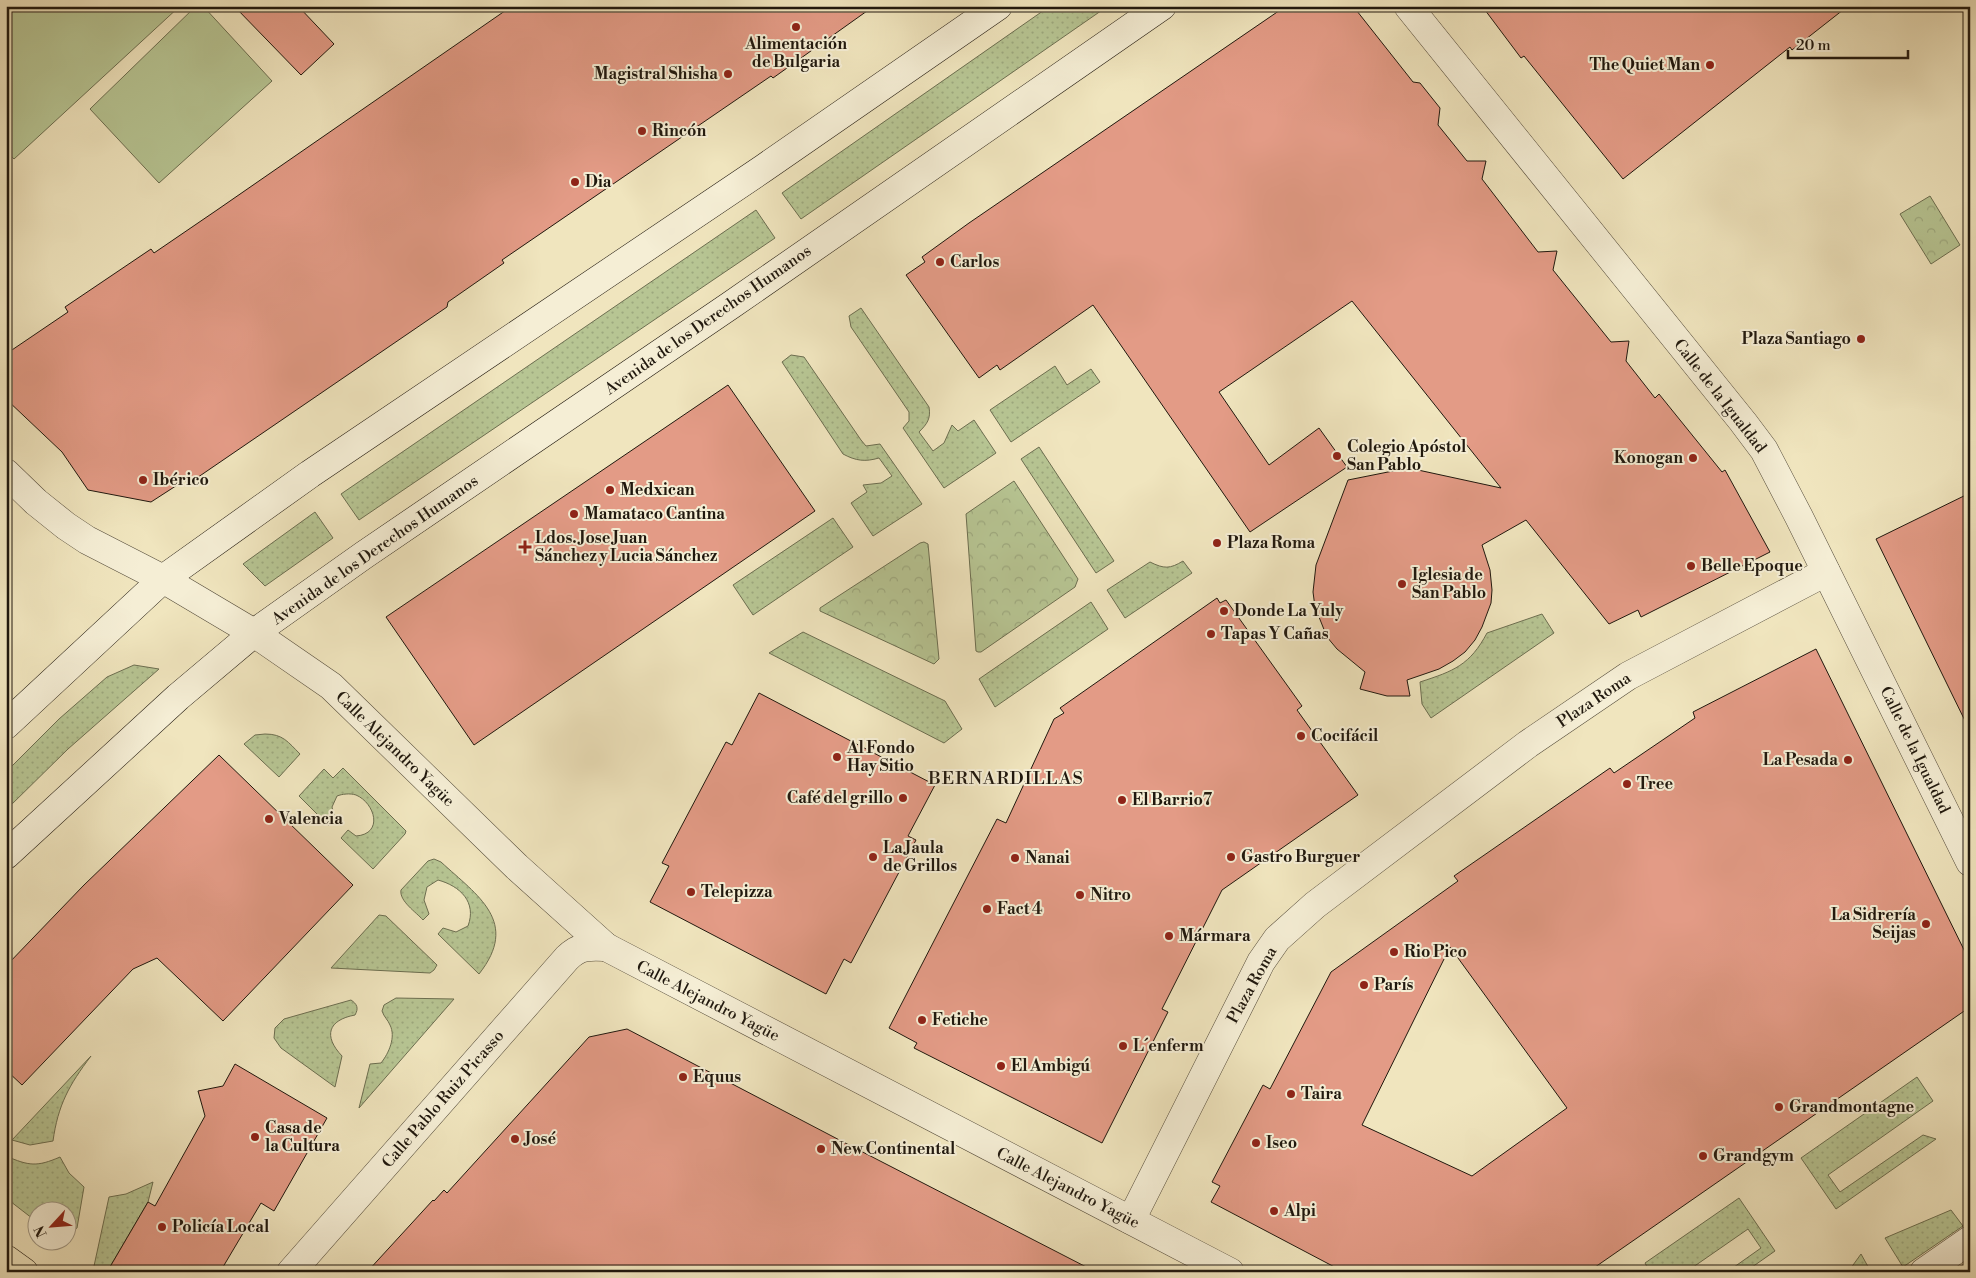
<svg xmlns="http://www.w3.org/2000/svg" width="1976" height="1278" font-family="'Libre Bodoni',serif">
	<defs>
		<pattern id="grass-dots" width="8" height="8" patternUnits="userSpaceOnUse" patternTransform="scale(1.25)"><rect width="8" height="8" fill="#b7c593"/><path d="M2 2h.1M6 6h.1" fill="none" stroke="#9da87e" stroke-width="1.8" stroke-linecap="round"/></pattern>
		<pattern id="park-crowns" width="20" height="18" patternUnits="userSpaceOnUse" patternTransform="scale(1.25)"><rect width="20" height="18" fill="#b7c593"/><path d="M2 6a3 3 0 1 1 6 0M12 15a3 3 0 1 1 6 0" fill="none" stroke="#9da87e"/></pattern>
	</defs>
	<rect width="100%" height="100%" fill="#f0e5be"/>
	<filter id="stains"><feTurbulence type="fractalNoise" baseFrequency=".004" numOctaves="4"/><feColorMatrix values="0 0 0 0 .2 0 0 0 0 .09 0 0 0 0 .02 0 0 0 .5 -.17"/></filter>
	<radialGradient id="worn" r=".72"><stop offset=".6" stop-color="#630" stop-opacity="0"/><stop offset="1" stop-color="#630" stop-opacity=".3"/></radialGradient>
	<!-- grass -->
	<g fill="url(#grass-dots)" stroke="#6c6e50">
		<polygon points="1050,6 1108,6 801,219 782,193"/>
		<polygon points="756,210 775,238 359,520 341,494"/>
		<path d="M 861,308 L 929,407 C 931,419 927,424 919,432 L 933,451 L 944,443 L 952,425 L 958,431 L 974,420 L 996,453 L 944,488 L 903,428 L 909,421 L 909,412 L 851,327 L 849,316 Z"/>
		<path d="M 791,355 L 804,357 L 861,440 L 866,446 L 880,444 L 922,504 L 873,536 L 851,503 L 867,492 L 863,485 L 881,483 L 892,476 L 879,458 C 865,462 856,461 843,454 L 782,362 Z"/>
		<polygon points="1055,366 1067,385 1091,369 1100,382 1011,442 990,410"/>
		<polygon points="1039,447 1114,561 1096,573 1021,459"/>
		<polygon points="315,512 333,538 265,586 243,564"/>
		<polygon points="833,518 853,547 753,615 733,585"/>
		<path d="M 1183,561 L 1192,573 L 1125,618 L 1107,590 L 1150,562 C 1164,569 1170,569 1183,561 Z"/>
		<polygon points="1091,602 1108,629 995,707 979,679"/>
		<path d="M 1542,614 L 1554,633 L 1431,718 L 1422,704 L 1420,682 C 1454,671 1470,665 1487,633 Z"/>
		<polygon points="803,632 945,701 962,729 944,743 769,653"/>
		<polygon points="134,665 159,669 68,749 9,807 6,806 6,772 59,719 107,677"/>
		<path d="M 265,734 C 283,734 288,742 300,754 L 279,777 L 244,744 L 255,735 Z"/>
		<path d="M 343,768 L 406,831 L 405,834 L 373,869 L 341,838 L 348,830 L 356,836 C 384,834 375,803 356,795 C 350,793 342,794 337,796 L 332,807 L 335,819 L 329,826 L 299,796 L 324,769 L 333,778 Z"/>
		<path d="M 434,859 L 441,862 C 478,896 520,922 479,974 L 438,934 L 443,928 L 456,932 L 468,926 C 477,902 460,886 438,880 L 427,887 L 424,900 L 429,914 L 423,920 C 416,912 399,901 401,890 L 428,861 Z"/>
		<polygon points="379,915 386,916 437,965 434,970 430,973 331,968"/>
		<path d="M 396,998 L 454,999 L 359,1108 L 370,1064 L 381,1063 C 389,1053 396,1037 390,1025 C 388,1020 384,1017 382,1011 L 384,1005 Z"/>
		<path d="M 351,1000 C 357,1004 359,1008 355,1015 C 328,1020 323,1036 342,1056 L 335,1087 L 281,1048 L 274,1038 L 275,1028 L 284,1019 Z"/>
		<path d="M 91,1056 C 69,1085 58,1105 53,1141 L 30,1145 L 12,1140 Z"/>
		<polygon points="1917,1077 1933,1101 1828,1175 1840,1192 1923,1135 1936,1139 1836,1209 1801,1158"/>
		<path d="M 6,1156 C 29,1166 37,1167 60,1157 L 69,1173 L 84,1187 L 77,1228 L 68,1235 L 68,1210 L 38,1210 L 37,1222 L 6,1198 Z"/>
		<polygon points="153,1182 148,1202 107,1272 96,1272 94,1266 109,1197 126,1194"/>
		<polygon points="1739,1198 1775,1251 1745,1272 1727,1272 1761,1248 1748,1229 1686,1272 1650,1272 1645,1263"/>
		<polygon points="1951,1210 1963,1226 1903,1267 1885,1238"/>
		<polygon points="1861,1254 1871,1272 1848,1272"/>
	</g>
	<!-- park -->
	<g fill="url(#park-crowns)" stroke="#6c6e50">
		<polygon points="1930,196 1960,245 1931,264 1900,214"/>
		<polygon points="1014,481 1078,579 1075,587 981,652 978,652 976,651 966,514"/>
		<polygon points="924,542 928,544 939,659 934,664 820,611 820,608 920,543"/>
	</g>
	<!-- pitch -->
	<g fill="#b7c593" stroke="#6c6e50">
		<polygon points="6,6 180,6 14,159 6,151"/>
		<polygon points="196,6 203,6 272,81 159,183 90,109"/>
	</g>
	<!-- building -->
	<g fill="#e39b86" stroke="#20180e" fill-rule="evenodd">
		<polygon points="234,6 298,6 334,44 301,75"/>
		<polygon points="512,6 874,6 773,78 771,76 502,260 504,263 448,302 447,307 188,484 185,480 151,502 88,490 62,452 6,399 6,354 68,312 65,307 151,249 154,253 217,210"/>
		<polygon points="1286,6 1353,6 1413,82 1420,83 1440,108 1438,125 1467,161 1486,161 1482,179 1538,252 1557,251 1553,270 1611,342 1629,341 1626,361 1655,398 1659,394 1722,472 1725,470 1770,552 1641,617 1638,610 1609,624 1526,520 1482,545 1490,570 1492,590 1491,603 1482,627 1475,640 1465,652 1453,661 1439,669 1407,680 1410,696 1387,696 1360,689 1365,672 1337,649 1327,637 1315,607 1313,592 1316,565 1348,480 1403,469 1418,470 1501,488 1352,301 1219,392 1269,465 1319,428 1347,467 1250,532 1093,305 1000,370 997,365 979,378 906,275 925,262 922,257 969,223"/>
		<polygon points="1482,6 1848,6 1792,50 1790,47 1623,179 1524,56 1521,58"/>
		<polygon points="728,385 815,511 474,745 386,617"/>
		<polygon points="1970,493 1970,731 1876,539"/>
		<polygon points="1217,598 1220,603 1226,600 1302,706 1297,710 1358,795 1222,890 1162,1009 1168,1012 1102,1143 914,1048 917,1043 889,1028 997,819 1006,823 1054,719 1064,713 1060,708"/>
		<path d="M 1816,649 L 1970,962 L 1970,1007 L 1588,1272 L 1344,1272 L 1211,1202 L 1220,1186 L 1212,1182 L 1263,1085 L 1270,1089 L 1331,972 L 1458,881 L 1454,876 L 1610,768 L 1614,773 L 1695,718 L 1693,712 ZM 1450,947 L 1567,1108 L 1472,1176 L 1362,1125 Z"/>
		<polygon points="759,693 935,785 908,836 916,840 851,963 844,959 826,994 650,902 669,866 662,863 726,742 732,745"/>
		<polygon points="219,755 353,885 223,1021 157,958 133,969 22,1085 6,1070 6,966 84,885"/>
		<polygon points="627,1029 849,1145 1096,1272 367,1272 433,1200 434,1201 444,1190 447,1193 589,1037"/>
		<polygon points="235,1064 327,1118 274,1211 261,1203 220,1272 107,1272 148,1202 155,1206 205,1116 198,1091 223,1086"/>
	</g>
	<g fill="none" stroke-linecap="round" stroke-linejoin="round">
		<defs>
			<g id="street">
				<polyline points="1408,6 1743,422 1764,450 1799,517 1970,862"/>
				<polyline points="6,473 36,502 66,526 87,540 163,579 254,633 331,686 517,867 606,947 1230,1272"/>
				<polyline points="1131,1220 1261,962 1277,939 1315,905 1528,744 1628,676 1826,572"/>
				<path d="M 291,1272 L 567,958 C 579,946 589,946 606,947"/>
				<polyline points="1924,1272 1970,1240"/>
			</g>
			<g id="secondary">
				<polyline points="6,725 163,579 310,474 764,168 998,6"/>
				<polyline points="6,855 178,697 254,633 364,555 731,305 1162,6"/>
			</g>
			<polyline id="highway" points="6,1259 24,1272"/>
		</defs>
		<!-- street casing -->
		<use href="#street" stroke="#544b3a" stroke-width="29"/>
		<!-- secondary casing -->
		<use href="#secondary" stroke="#20180e" stroke-width="29"/>
		<!-- highway casing -->
		<use href="#highway" stroke="#20180e" stroke-width="29"/>
		<!-- street -->
		<use href="#street" stroke="#f5eed5" stroke-width="28"/>
		<!-- secondary -->
		<use href="#secondary" stroke="#f5eed5" stroke-width="28"/>
		<!-- highway -->
		<use href="#highway" stroke="#f0e5be" stroke-width="28"/>
	</g>
	<!-- markers -->
	<g fill="#8f2418" stroke="#f5eed5" stroke-width="2">
		<circle cx="796" cy="27" r="5"/>
		<circle cx="1710" cy="65" r="5"/>
		<circle cx="728" cy="74" r="5"/>
		<circle cx="642" cy="131" r="5"/>
		<circle cx="575" cy="182" r="5"/>
		<circle cx="940" cy="262" r="5"/>
		<circle cx="1861" cy="339" r="5"/>
		<circle cx="1337" cy="456" r="5"/>
		<circle cx="1693" cy="458" r="5"/>
		<circle cx="143" cy="480" r="5"/>
		<circle cx="610" cy="490" r="5"/>
		<circle cx="574" cy="514" r="5"/>
		<circle cx="1217" cy="543" r="5"/>
		<path d="M522.5 539.5h5v5h5v5h-5v5h-5v-5h-5v-5h5z"/>
		<circle cx="1691" cy="566" r="5"/>
		<circle cx="1402" cy="584" r="5"/>
		<circle cx="1224" cy="611" r="5"/>
		<circle cx="1211" cy="634" r="5"/>
		<circle cx="1301" cy="736" r="5"/>
		<circle cx="837" cy="757" r="5"/>
		<circle cx="1848" cy="760" r="5"/>
		<circle cx="1627" cy="784" r="5"/>
		<circle cx="903" cy="798" r="5"/>
		<circle cx="1122" cy="800" r="5"/>
		<circle cx="269" cy="819" r="5"/>
		<circle cx="873" cy="857" r="5"/>
		<circle cx="1231" cy="857" r="5"/>
		<circle cx="1015" cy="858" r="5"/>
		<circle cx="691" cy="892" r="5"/>
		<circle cx="1080" cy="895" r="5"/>
		<circle cx="987" cy="909" r="5"/>
		<circle cx="1926" cy="924" r="5"/>
		<circle cx="1169" cy="936" r="5"/>
		<circle cx="1394" cy="952" r="5"/>
		<circle cx="1364" cy="985" r="5"/>
		<circle cx="922" cy="1020" r="5"/>
		<circle cx="1123" cy="1046" r="5"/>
		<circle cx="1001" cy="1066" r="5"/>
		<circle cx="683" cy="1077" r="5"/>
		<circle cx="1291" cy="1094" r="5"/>
		<circle cx="1779" cy="1107" r="5"/>
		<circle cx="255" cy="1137" r="5"/>
		<circle cx="515" cy="1139" r="5"/>
		<circle cx="1256" cy="1143" r="5"/>
		<circle cx="821" cy="1149" r="5"/>
		<circle cx="1703" cy="1156" r="5"/>
		<circle cx="1274" cy="1211" r="5"/>
		<circle cx="162" cy="1227" r="5"/>
	</g>
	<g text-anchor="middle" dominant-baseline="central" stroke-width="4" stroke-linejoin="round" paint-order="stroke">
		<!-- poi labels -->
		<g font-size="16" font-weight="bold" fill="#20180e" stroke="#f5eed5" text-anchor="start">
			<text x="796" y="44" text-anchor="middle">Alimentación<tspan x="796" dy="18">de Bulgaria</tspan></text>
			<text x="1700" y="65" text-anchor="end">The Quiet Man</text>
			<text x="718" y="74" text-anchor="end">Magistral Shisha</text>
			<text x="652" y="131">Rincón</text>
			<text x="585" y="182">Dia</text>
			<text x="950" y="262">Carlos</text>
			<text x="1851" y="339" text-anchor="end">Plaza Santiago</text>
			<text x="1347" y="447">Colegio Apóstol<tspan x="1347" dy="18">San Pablo</tspan></text>
			<text x="1683" y="458" text-anchor="end">Konogan</text>
			<text x="153" y="480">Ibérico</text>
			<text x="620" y="490">Medxican</text>
			<text x="584" y="514">Mamataco Cantina</text>
			<text x="535" y="538">Ldos. Jose Juan<tspan x="535" dy="18">Sánchez y Lucia Sánchez</tspan></text>
			<text x="1227" y="543">Plaza Roma</text>
			<text x="1701" y="566">Belle Epoque</text>
			<text x="1412" y="575">Iglesia de<tspan x="1412" dy="18">San Pablo</tspan></text>
			<text x="1234" y="611">Donde La Yuly</text>
			<text x="1221" y="634">Tapas Y Cañas</text>
			<text x="1311" y="736">Cocifácil</text>
			<text x="847" y="748">Al Fondo<tspan x="847" dy="18">Hay Sitio</tspan></text>
			<text x="1838" y="760" text-anchor="end">La Pesada</text>
			<text x="1637" y="784">Tree</text>
			<text x="893" y="798" text-anchor="end">Café del grillo</text>
			<text x="1132" y="800">El Barrio7</text>
			<text x="279" y="819">Valencia</text>
			<text x="883" y="848">La Jaula<tspan x="883" dy="18">de Grillos</tspan></text>
			<text x="1241" y="857">Gastro Burguer</text>
			<text x="1025" y="858">Nanai</text>
			<text x="701" y="892">Telepizza</text>
			<text x="1090" y="895">Nitro</text>
			<text x="997" y="909">Fact 4</text>
			<text x="1916" y="915" text-anchor="end">La Sidrería<tspan x="1916" dy="18">Seijas</tspan></text>
			<text x="1179" y="936">Mármara</text>
			<text x="1404" y="952">Rio Pico</text>
			<text x="1374" y="985">París</text>
			<text x="932" y="1020">Fetiche</text>
			<text x="1133" y="1046">L´enferm</text>
			<text x="1011" y="1066">El Ambigú</text>
			<text x="693" y="1077">Equus</text>
			<text x="1301" y="1094">Taira</text>
			<text x="1789" y="1107">Grandmontagne</text>
			<text x="265" y="1128">Casa de<tspan x="265" dy="18">la Cultura</tspan></text>
			<text x="525" y="1139">José</text>
			<text x="1266" y="1143">Iseo</text>
			<text x="831" y="1149">New Continental</text>
			<text x="1713" y="1156">Grandgym</text>
			<text x="1284" y="1211">Alpi</text>
			<text x="172" y="1227">Policía Local</text>
		</g>
		<!-- street labels -->
		<g font-size="16" fill="#20180e" stroke="#f5eed5">
			<text transform="translate(708 320) rotate(-35)">Avenida de los Derechos Humanos</text>
			<text transform="translate(1720 396) rotate(52)">Calle de la Igualdad</text>
			<text transform="translate(375 550) rotate(-35)">Avenida de los Derechos Humanos</text>
			<text transform="translate(1594 700) rotate(-34)">Plaza Roma</text>
			<text transform="translate(395 749) rotate(44)">Calle Alejandro Yagüe</text>
			<text transform="translate(1915 750) rotate(64)">Calle de la Igualdad</text>
			<text transform="translate(1252 985) rotate(-61)">Plaza Roma</text>
			<text transform="translate(708 1001) rotate(27)">Calle Alejandro Yagüe</text>
			<text transform="translate(443 1099) rotate(-49)">Calle Pablo Ruiz Picasso</text>
			<text transform="translate(1068 1188) rotate(27)">Calle Alejandro Yagüe</text>
		</g>
		<!-- neighbourhood labels -->
		<g font-size="18" letter-spacing="1" fill="#20180e" stroke="#f5eed5">
			<text x="1006" y="778">BERNARDILLAS</text>
		</g>
	</g>
	<!-- margin -->
	<rect width="1976" height="1278" fill="none" stroke="#f0e5be" stroke-width="25"/>
	<rect x="8" y="8" width="1961" height="1263" fill="none" stroke="#20180e" stroke-width="2.5"/>
	<rect x="12" y="12" width="1951" height="1253" fill="none" stroke="#20180e"/>
	<!-- north arrow -->
	<g transform="translate(52 1226) rotate(244)"><circle r="24" fill="#f5eed5" stroke="#a09885"/>
	<path d="M0-4L9 19L0 12L-9 19Z" fill="#8f2418"/>
	<text y="-8" font-size="14" font-weight="bold" text-anchor="middle" fill="#20180e">N</text>
	</g>
	<!-- scale -->
	<path d="M1788 50v8h120v-8" fill="none" stroke="#20180e" stroke-width="2.5"/>
	<text x="1796" y="50" font-size="15" fill="#20180e" stroke="#f5eed5" stroke-width="4" paint-order="stroke">20 m</text>
	<rect width="100%" height="100%" filter="url(#stains)"/>
	<rect width="100%" height="100%" fill="url(#worn)"/>
</svg>
